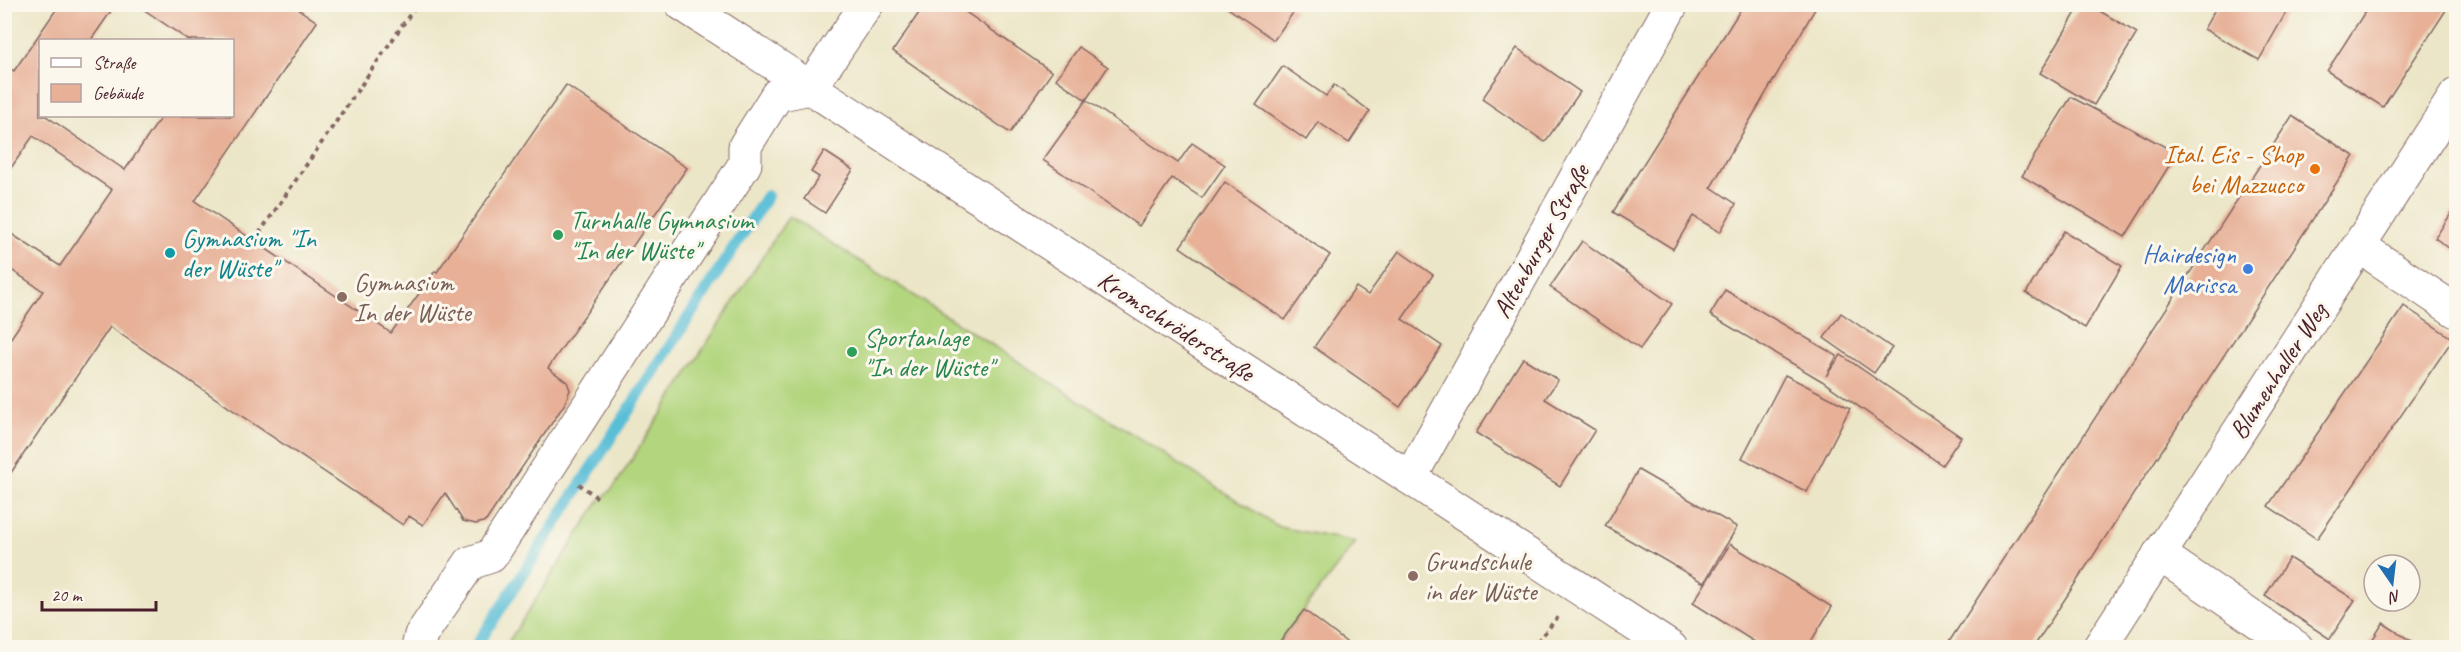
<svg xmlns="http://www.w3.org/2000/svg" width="2461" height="652" font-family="Caveat,sans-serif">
	<rect width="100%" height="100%" fill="#fbf7ec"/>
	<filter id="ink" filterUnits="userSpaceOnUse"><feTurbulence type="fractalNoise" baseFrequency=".0167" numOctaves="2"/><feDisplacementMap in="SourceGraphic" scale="12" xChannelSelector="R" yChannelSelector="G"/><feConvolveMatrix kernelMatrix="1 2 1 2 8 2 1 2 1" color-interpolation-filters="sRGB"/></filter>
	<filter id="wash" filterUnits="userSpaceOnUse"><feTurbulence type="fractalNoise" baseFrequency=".008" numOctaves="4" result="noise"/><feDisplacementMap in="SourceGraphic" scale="24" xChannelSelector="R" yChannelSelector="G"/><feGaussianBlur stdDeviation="1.35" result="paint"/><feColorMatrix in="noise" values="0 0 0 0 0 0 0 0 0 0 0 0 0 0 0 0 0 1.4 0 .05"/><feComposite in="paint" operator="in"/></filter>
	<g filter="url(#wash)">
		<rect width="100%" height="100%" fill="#ece6c8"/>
		<!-- garden -->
		<polygon fill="#b2d57e" stroke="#7e7a54" stroke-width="1.5" points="789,216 1279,527 1356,542 1275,647 505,647 600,500 614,487"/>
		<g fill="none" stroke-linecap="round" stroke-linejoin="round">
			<!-- stream -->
			<polyline stroke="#59bed7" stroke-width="12" points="475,648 767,196"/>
		</g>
		<g id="blocks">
			<!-- building -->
			<g fill="#e7b097">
				<polygon points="60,4 116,4 91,40 40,40 40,116 46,116 125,170 162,116 232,116 232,40 188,40 136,4 291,4 317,22 195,201 391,333 435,271 437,272 566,85 687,168 548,368 567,382 570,390 564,405 486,521 476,524 463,521 445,493 423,525 409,516 403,525 110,327 4,483 4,348 43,291 4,265 4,229 60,266 112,190 33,136 4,178 4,65 14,71"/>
				<polygon points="925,4 954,4 1052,72 1010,133 893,51"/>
				<polygon points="1222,4 1287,4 1295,10 1274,40"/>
				<polygon points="1744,4 1818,4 1711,187 1736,204 1720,232 1693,216 1673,249 1613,212"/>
				<polygon points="2081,4 2088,4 2137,33 2094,105 2040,73"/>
				<polygon points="2218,4 2281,4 2288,9 2259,60 2204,29"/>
				<polygon points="2370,4 2450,4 2383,107 2327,71"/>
				<polygon points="1079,47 1108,67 1086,100 1056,79"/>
				<polygon points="1517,48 1580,92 1545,142 1482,99"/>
				<polygon points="1283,66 1326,96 1334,85 1370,111 1349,143 1318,122 1306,140 1256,105"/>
				<polygon points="2071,97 2177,153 2125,237 2022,176"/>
				<polygon points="1086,100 1178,163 1192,143 1225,165 1202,198 1172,178 1139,226 1043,160"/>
				<polygon points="2292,116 2354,156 2033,648 1945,648"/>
				<polygon points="824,151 853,170 825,213 804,199 819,177 811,172"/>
				<polygon points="1225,182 1330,255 1285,320 1180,247"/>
				<polygon points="2456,206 2456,253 2435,238"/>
				<polygon points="2064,231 2122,266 2085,328 2026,293"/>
				<polygon points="1582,241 1672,304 1640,349 1550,287"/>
				<polygon points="1399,251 1433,275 1402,319 1442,346 1400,407 1314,347 1356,287 1368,295"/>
				<polygon points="1725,290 1837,356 1826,376 1841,355 1961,437 1942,465 1822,381 1710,315"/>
				<polygon points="2404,306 2453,339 2317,539 2268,506"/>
				<polygon points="1841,313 1892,348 1874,373 1824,338"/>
				<polygon points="1523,358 1558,380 1545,399 1595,430 1560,486 1476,433"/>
				<polygon points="1785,375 1850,408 1807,492 1742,458"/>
				<polygon points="1638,470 1737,527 1704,583 1605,526"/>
				<polygon points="1730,544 1832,607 1807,648 1764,648 1693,603"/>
				<polygon points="2289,558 2355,600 2330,639 2265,596"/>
				<polygon points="1304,610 1354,648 1275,648"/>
				<polygon points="2383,623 2422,648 2367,648"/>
			</g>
		</g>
	</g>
	<g filter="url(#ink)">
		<use href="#blocks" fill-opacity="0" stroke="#836562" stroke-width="1.5"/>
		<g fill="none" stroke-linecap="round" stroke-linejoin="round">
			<defs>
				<g id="minor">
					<polyline points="682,4 1671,648"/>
					<polyline points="2359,246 2456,311"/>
					<polyline points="1410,478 1672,4"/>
					<polyline points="2159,554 2297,648"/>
					<polyline points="418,648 421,635 470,563 491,556 745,164 745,146 777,95 810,88 867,4"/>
					<polyline points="2099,648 2456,95"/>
				</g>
			</defs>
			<!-- minor casing -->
			<use href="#minor" stroke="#836562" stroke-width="35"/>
			<!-- path -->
			<g stroke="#836562" stroke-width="4" stroke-dasharray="4.5 4.5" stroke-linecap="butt">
				<polyline points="254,241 417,4"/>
				<polyline points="579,484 600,500"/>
				<polyline points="1532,648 1558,617"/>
			</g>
			<!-- minor -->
			<use href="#minor" stroke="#fff" stroke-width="33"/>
		</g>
	</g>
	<!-- markers -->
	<circle fill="#e8710a" stroke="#fbf7ec" stroke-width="2" cx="2315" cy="169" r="6"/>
	<g fill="#2e9e5b" stroke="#fbf7ec" stroke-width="2">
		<circle cx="558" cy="235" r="6"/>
		<circle cx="852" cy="352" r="6"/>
	</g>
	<circle fill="#0f9aa8" stroke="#fbf7ec" stroke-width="2" cx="170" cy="253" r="6"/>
	<circle fill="#3f7fe0" stroke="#fbf7ec" stroke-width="2" cx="2248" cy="269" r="6"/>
	<g fill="#8d6e63" stroke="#fbf7ec" stroke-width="2">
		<circle cx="342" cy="297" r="6"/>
		<circle cx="1413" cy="576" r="6"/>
	</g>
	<g text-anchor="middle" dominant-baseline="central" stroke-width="6" stroke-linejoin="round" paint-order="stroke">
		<!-- food labels -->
		<g font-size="26" fill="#c56008" stroke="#fbf7ec" text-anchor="end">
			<text x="2303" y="154">Ital. Eis - Shop<tspan x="2303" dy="30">bei Mazzucco</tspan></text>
		</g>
		<!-- leisure labels -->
		<g font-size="26" fill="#27864d" stroke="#fbf7ec" text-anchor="start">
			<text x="570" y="220">Turnhalle Gymnasium<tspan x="570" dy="30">"In der Wüste"</tspan></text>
			<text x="864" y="337">Sportanlage<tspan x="864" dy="30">"In der Wüste"</tspan></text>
		</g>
		<!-- culture labels -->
		<g font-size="26" fill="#0d838f" stroke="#fbf7ec" text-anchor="start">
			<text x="182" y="238">Gymnasium "In<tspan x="182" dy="30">der Wüste"</tspan></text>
		</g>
		<!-- street labels -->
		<g font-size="26" fill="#4a1f2b" stroke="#fbf7ec">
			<text transform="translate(1541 241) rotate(-61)">Altenburger Straße</text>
			<text transform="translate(1176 326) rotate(33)">Kromschröderstraße</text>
			<text transform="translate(2278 371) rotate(-57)">Blumenhaller Weg</text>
		</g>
		<!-- shop labels -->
		<g font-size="26" fill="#366cbe" stroke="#fbf7ec" text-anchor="end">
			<text x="2236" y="254">Hairdesign<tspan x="2236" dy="30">Marissa</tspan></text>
		</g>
		<!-- education labels -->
		<g font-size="26" fill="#785e54" stroke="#fbf7ec" text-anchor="start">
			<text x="354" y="282">Gymnasium<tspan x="354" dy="30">In der Wüste</tspan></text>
			<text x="1425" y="561">Grundschule<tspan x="1425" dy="30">in der Wüste</tspan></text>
		</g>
	</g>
	<!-- margin -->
	<rect width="2461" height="652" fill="none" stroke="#fbf7ec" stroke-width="24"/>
	<!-- legend -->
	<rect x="39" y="39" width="195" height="78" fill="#fbf7ec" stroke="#b4a19f" stroke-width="1.5"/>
	<rect x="51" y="58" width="30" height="9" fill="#ffffff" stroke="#b4a19f" stroke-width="1.5"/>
	<text x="93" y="69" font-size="18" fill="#4a1f2b">Straße</text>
	<rect x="51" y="84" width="30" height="18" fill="#e7b097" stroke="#b4a19f" stroke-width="1.5"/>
	<text x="93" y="99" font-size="18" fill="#4a1f2b">Gebäude</text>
	<!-- north arrow -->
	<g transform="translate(2392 583) rotate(166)"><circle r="28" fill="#fbf7ec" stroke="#b4a19f" stroke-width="1.5"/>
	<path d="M0-4.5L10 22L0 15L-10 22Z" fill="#1f6fb2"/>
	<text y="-9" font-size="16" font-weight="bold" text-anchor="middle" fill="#4a1f2b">N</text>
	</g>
	<!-- scale -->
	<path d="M42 601v9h114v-9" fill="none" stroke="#4a1f2b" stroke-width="3"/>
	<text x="51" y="601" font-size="18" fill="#4a1f2b" stroke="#fbf7ec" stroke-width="4.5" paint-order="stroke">20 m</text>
</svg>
